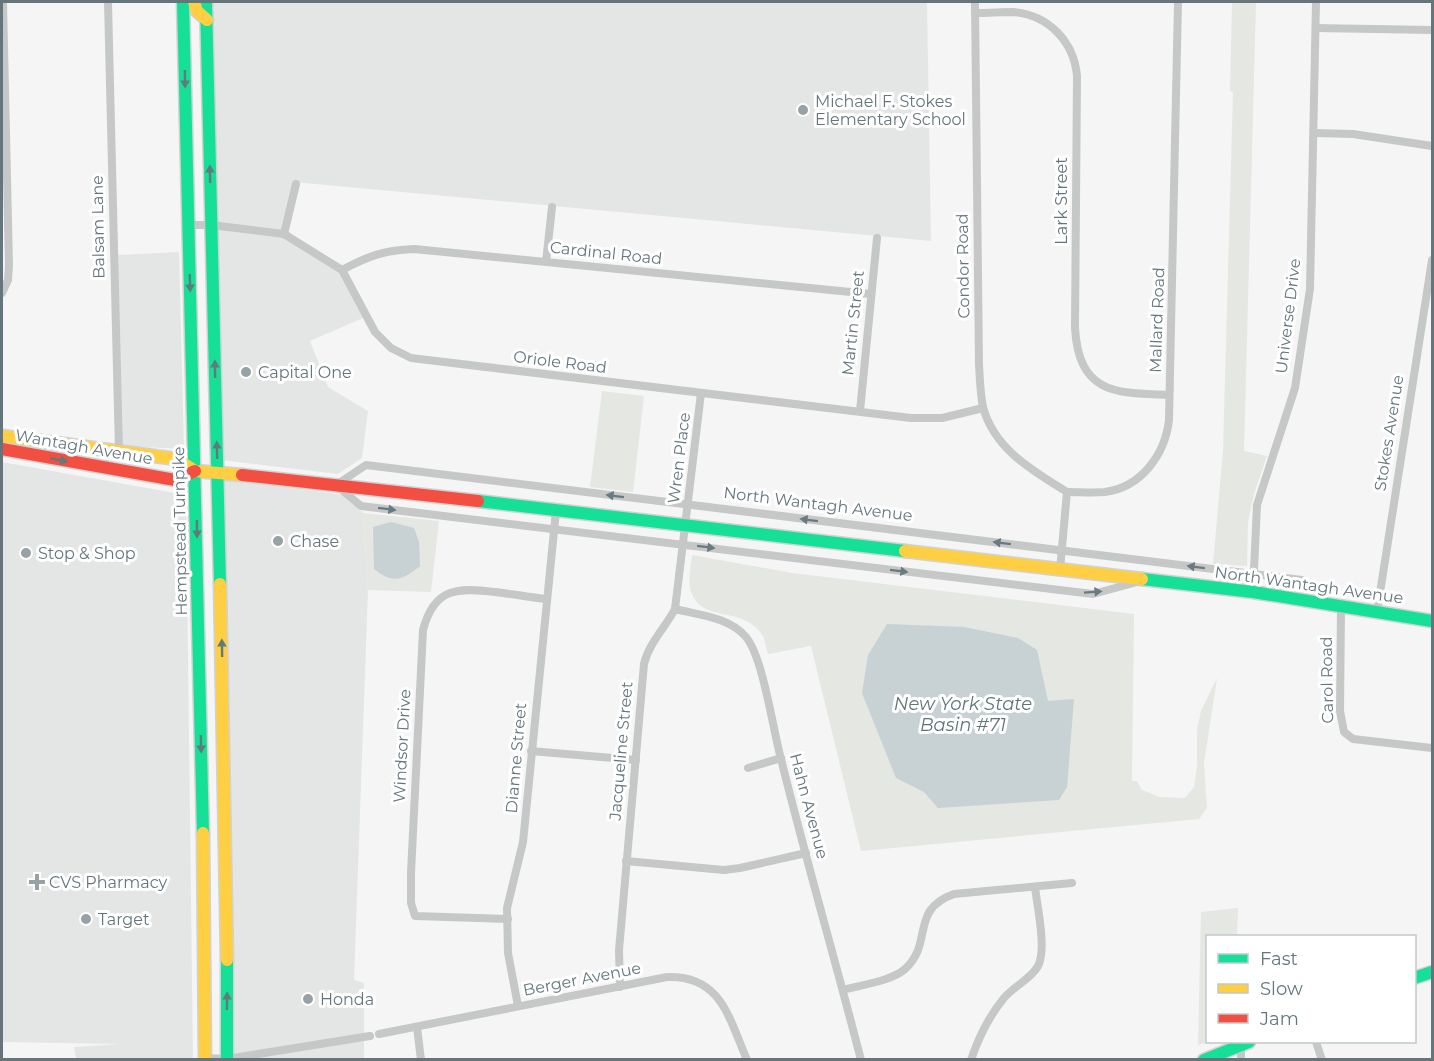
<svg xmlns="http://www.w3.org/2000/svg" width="1434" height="1061" font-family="Montserrat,sans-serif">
	<rect width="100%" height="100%" fill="#f5f5f5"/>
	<!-- built -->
	<g fill="#e4e6e5">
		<polygon points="206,2 927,2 931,241 294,182 283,231 337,269 363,318 310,341 328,387 368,411 362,458 338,474 221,460"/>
		<polygon points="179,252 184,449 122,446 117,255"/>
		<polygon points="2,462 186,495 193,1059 76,1059 74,1047 120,1044 2,1042"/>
		<polygon points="221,478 344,495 363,513 368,590 354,980 364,983 364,1059 234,1059"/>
	</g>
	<!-- green -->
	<g fill="#e4e7e2">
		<polygon points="1232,2 1256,2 1244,451 1267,456 1254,494 1248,522 1247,566 1213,564 1223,451 1233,92 1230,91"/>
		<polygon points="602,391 644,396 633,492 590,487"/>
		<polygon points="363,513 439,521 431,592 368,590"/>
		<path d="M 692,555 L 792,573 L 1134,614 L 1132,781 L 1137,781 L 1142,790 L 1160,797 L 1185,798 L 1194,787 L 1197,767 L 1197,729 L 1201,711 L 1217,678 L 1204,763 L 1207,808 L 1199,819 L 861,851 L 811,646 L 768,654 C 766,648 765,641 763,636 C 743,603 699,626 690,588 C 688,578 691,565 692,555 Z"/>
		<polygon points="1238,908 1237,936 1208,936 1208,1042 1209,1042 1198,1045 1201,912"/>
	</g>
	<!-- water -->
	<g fill="#c8d1d3">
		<path d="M 391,522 L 414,528 L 419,542 L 420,566 C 401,581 393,584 374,569 L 373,527 Z"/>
		<polygon points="887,624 964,627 1018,638 1037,650 1048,701 1074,699 1067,787 1059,800 938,808 924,792 896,778 862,693 868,655"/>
	</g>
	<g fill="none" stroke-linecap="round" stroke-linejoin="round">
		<defs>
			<g id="fast">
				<polyline points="183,2 203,833"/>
				<polyline points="206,2 220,584"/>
				<polyline points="478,501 905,551"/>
				<polyline points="1142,579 1253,592 1432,621"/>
				<polyline points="227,960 227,1060"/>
				<polyline points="1414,978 1432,972"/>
				<polyline points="1204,1060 1249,1042"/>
			</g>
			<g id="slow">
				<polyline points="194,2 197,11 207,20"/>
				<polyline points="2,436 177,459 195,471 242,475"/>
				<polyline points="905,551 1142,579"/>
				<polyline points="220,584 227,960"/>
				<polyline points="203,833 205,1060"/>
			</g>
			<g id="jam">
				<polyline points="2,449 175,480 195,471"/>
				<polyline points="242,475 478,501"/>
			</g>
		</defs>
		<!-- fast casing -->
		<use href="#fast" stroke="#d1d2d3" stroke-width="15"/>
		<!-- slow casing -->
		<use href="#slow" stroke="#d1d2d3" stroke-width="15"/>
		<!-- jam casing -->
		<use href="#jam" stroke="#d1d2d3" stroke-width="15"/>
		<!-- street -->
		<g stroke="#c6c8c8" stroke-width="8">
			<polyline points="108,2 119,452"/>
			<path d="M 975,2 L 979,365 C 980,378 980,393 983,407 C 994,449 1033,471 1067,492"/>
			<path d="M 975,13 C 988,13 1001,12 1013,12 C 1049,15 1074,42 1077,76 L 1075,328 C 1079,394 1115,393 1169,395"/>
			<polyline points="1316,28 1432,30"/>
			<polyline points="1314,133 1353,134 1432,146"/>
			<polyline points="188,225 211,225 284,234 342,270 375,332 391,348 411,358 911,418 942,418 983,408"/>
			<polyline points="284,234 296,184"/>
			<polyline points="546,262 552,207"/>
			<path d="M 342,270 C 368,256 385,250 414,249 L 871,294"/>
			<polyline points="2,293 8,280 9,265 3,2"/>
			<polyline points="860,411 877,238"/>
			<path d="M 1067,492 C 1080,492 1093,493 1105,492 C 1142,487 1165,454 1169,420 L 1178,2"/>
			<polyline points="1060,570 1067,492"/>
			<polyline points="1141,581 1093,594 361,506 336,485 366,465 1302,580"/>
			<polyline points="1253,592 1257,505 1295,388 1310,289 1316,2"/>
			<polyline points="1341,607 1340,711 1344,732 1353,739 1432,748"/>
			<path d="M 675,609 C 699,615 729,617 746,637 C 763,657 773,730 781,759 C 806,860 835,959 861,1060"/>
			<polyline points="1377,612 1432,260"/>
			<polyline points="531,751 636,760"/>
			<polyline points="748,768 781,758"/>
			<polyline points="626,861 724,870 740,868 806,853"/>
			<path d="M 508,919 L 415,916 L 411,903 L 411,873 L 423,630 C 434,588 457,587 495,592 C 512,594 529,597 546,599"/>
			<path d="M 620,987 L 619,950 L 644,664 C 649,643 665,628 675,609 L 701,393"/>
			<path d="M 843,990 C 860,985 892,981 905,969 C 934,943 909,910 954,894 L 1072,883"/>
			<polyline points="518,1006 508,953 507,908 523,842 556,511"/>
			<polyline points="417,1027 421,1060"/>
			<path d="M 379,1034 L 667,977 C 721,975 729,1018 747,1060"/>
			<polyline points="1316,1042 1322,1060"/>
			<polyline points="205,1058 227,1059 370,1036"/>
			<path d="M 971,1060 C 978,1039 990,1015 1004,998 C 1014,986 1031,979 1038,966 C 1047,949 1037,906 1035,887"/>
			<polyline points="1241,1060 1241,1045"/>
		</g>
		<!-- fast -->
		<use href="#fast" stroke="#16e098" stroke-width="12"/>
		<!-- slow -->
		<use href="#slow" stroke="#ffcf43" stroke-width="12"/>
		<!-- jam -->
		<use href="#jam" stroke="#f24e42" stroke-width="12"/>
	</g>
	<!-- one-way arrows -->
	<defs><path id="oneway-solid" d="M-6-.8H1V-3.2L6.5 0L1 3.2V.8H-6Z" transform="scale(1.5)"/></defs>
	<g fill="#607b7d">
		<use href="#oneway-solid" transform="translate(185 79) rotate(89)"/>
		<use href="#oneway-solid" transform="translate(210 174) rotate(-91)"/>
		<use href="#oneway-solid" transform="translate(190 283) rotate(88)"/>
		<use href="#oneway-solid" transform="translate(215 369) rotate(-91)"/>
		<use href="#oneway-solid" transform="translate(217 450) rotate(-91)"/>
		<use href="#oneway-solid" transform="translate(59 460) rotate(11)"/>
		<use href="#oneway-solid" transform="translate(197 529) rotate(89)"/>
		<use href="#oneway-solid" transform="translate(222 648) rotate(-91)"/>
		<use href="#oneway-solid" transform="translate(201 744) rotate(89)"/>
		<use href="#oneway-solid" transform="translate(227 1001) rotate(-89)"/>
	</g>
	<g fill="#697a80">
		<use href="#oneway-solid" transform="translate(615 496) rotate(-173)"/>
		<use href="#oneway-solid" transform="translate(387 509) rotate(7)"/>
		<use href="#oneway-solid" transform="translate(809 520) rotate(-173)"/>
		<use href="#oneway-solid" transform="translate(1002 543) rotate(-173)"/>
		<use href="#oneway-solid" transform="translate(706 547) rotate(7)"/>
		<use href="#oneway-solid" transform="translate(1196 567) rotate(-173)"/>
		<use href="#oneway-solid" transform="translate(899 571) rotate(7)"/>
		<use href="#oneway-solid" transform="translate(1093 592) rotate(-4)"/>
	</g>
	<!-- markers -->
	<g fill="#97a2a6" stroke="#fff" stroke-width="2">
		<circle cx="803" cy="110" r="6"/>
		<circle cx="246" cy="372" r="6"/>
		<circle cx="278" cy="541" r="6"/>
		<circle cx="26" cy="553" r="6"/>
		<path d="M34 873h6v6h6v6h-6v6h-6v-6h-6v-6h6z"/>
		<circle cx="86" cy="919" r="6"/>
		<circle cx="308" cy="999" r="6"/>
	</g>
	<g text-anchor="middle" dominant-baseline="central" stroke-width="6" stroke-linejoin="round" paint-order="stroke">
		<!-- poi labels -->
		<g font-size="16" fill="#64767c" stroke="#fff" text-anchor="start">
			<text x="815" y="101">Michael F. Stokes<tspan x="815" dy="18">Elementary School</tspan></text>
			<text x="258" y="372">Capital One</text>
			<text x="290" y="541">Chase</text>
			<text x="38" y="553">Stop &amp; Shop</text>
			<text x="49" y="882">CVS Pharmacy</text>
			<text x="98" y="919">Target</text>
			<text x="320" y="999">Honda</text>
		</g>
		<!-- street labels -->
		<g font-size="16" fill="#64767c" stroke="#fff">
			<text transform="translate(1061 201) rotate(-90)">Lark Street</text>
			<text transform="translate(98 227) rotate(-91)">Balsam Lane</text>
			<text transform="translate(606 253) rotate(6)">Cardinal Road</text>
			<text transform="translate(963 266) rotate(-91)">Condor Road</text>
			<text transform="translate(1288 316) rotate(-83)">Universe Drive</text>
			<text transform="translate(1157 320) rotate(-88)">Mallard Road</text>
			<text transform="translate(853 323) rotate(-84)">Martin Street</text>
			<text transform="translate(560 362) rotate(7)">Oriole Road</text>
			<text transform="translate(1389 433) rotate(-81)">Stokes Avenue</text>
			<text transform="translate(84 447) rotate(10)">Wantagh Avenue</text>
			<text transform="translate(679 458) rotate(-83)">Wren Place</text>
			<text transform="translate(818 504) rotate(7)">North Wantagh Avenue</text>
			<text transform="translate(180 531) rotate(-91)">Hempstead Turnpike</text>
			<text transform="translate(1309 585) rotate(8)">North Wantagh Avenue</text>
			<text transform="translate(1327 680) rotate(-91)">Carol Road</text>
			<text transform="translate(402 746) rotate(-87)">Windsor Drive</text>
			<text transform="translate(621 751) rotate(-85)">Jacqueline Street</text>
			<text transform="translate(516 758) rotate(-85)">Dianne Street</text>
			<text transform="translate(809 806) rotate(75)">Hahn Avenue</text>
			<text transform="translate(582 979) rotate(-11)">Berger Avenue</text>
		</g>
		<!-- water labels -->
		<g font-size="18" font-style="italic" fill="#5f7577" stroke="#fff">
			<text x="963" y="704">New York State<tspan x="963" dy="21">Basin #71</tspan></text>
		</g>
	</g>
	<!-- border -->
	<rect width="1434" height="1061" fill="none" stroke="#64767c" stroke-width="6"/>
	<!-- legend -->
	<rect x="1206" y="935" width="210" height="108" fill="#ffffff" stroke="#c1c8cb" stroke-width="1.5"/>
	<rect x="1218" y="954" width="30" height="9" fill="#16e098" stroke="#c1c8cb" stroke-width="1.5"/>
	<text x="1260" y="965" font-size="18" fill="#64767c">Fast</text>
	<rect x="1218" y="984" width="30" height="9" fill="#ffcf43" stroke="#c1c8cb" stroke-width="1.5"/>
	<text x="1260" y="995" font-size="18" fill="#64767c">Slow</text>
	<rect x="1218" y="1014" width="30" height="9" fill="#f24e42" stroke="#c1c8cb" stroke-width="1.5"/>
	<text x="1260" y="1025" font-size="18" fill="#64767c">Jam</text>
</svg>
